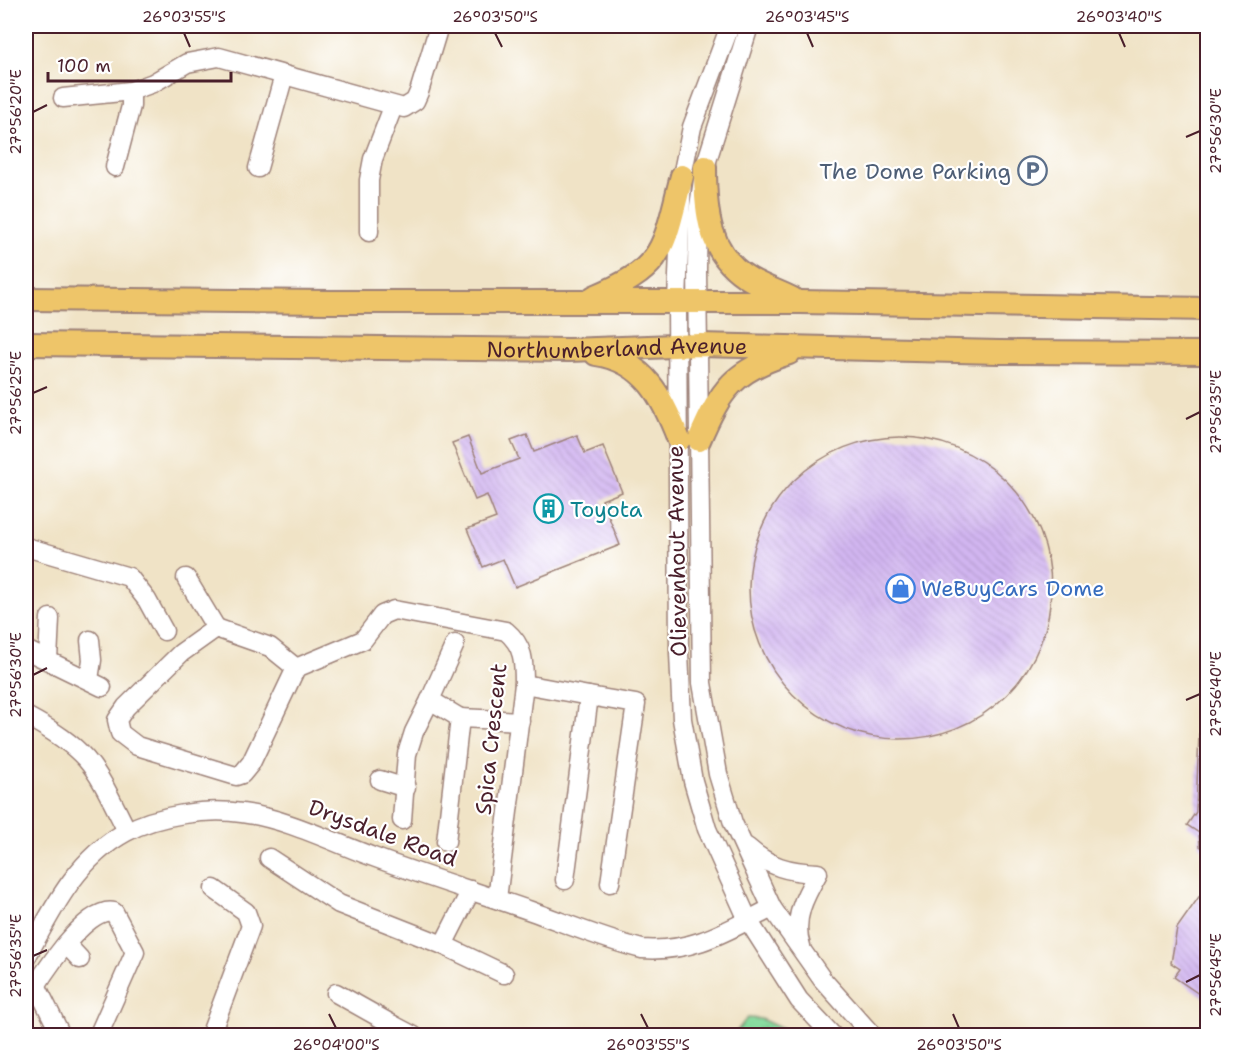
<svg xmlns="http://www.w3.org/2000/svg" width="1233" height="1061" font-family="'Shantell Sans',sans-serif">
	<defs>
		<pattern id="park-tufts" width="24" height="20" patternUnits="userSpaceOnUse" patternTransform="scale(1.5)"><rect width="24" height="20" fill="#85da9c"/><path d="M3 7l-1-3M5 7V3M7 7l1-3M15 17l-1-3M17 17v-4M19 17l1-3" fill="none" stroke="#74bb87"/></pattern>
		<pattern id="building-back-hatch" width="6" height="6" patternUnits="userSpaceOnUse" patternTransform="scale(1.5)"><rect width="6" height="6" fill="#d2b6f1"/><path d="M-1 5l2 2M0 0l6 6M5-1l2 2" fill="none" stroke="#b69ccf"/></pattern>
	</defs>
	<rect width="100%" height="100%" fill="#fff"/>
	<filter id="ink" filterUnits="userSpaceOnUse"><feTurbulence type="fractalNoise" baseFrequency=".0167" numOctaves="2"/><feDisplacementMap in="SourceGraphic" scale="12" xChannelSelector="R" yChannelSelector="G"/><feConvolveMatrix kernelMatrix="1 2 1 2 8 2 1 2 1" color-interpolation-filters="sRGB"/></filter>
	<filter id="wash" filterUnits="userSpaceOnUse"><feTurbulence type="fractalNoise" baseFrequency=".008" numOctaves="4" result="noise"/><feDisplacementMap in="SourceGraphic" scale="24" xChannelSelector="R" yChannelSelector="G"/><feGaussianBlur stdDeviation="1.35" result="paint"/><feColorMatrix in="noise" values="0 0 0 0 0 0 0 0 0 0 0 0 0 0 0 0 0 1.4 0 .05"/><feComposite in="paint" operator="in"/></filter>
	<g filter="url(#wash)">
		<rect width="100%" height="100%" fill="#f0e3c6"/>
		<!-- park -->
		<polygon fill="url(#park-tufts)" stroke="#687c64" stroke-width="1.5" points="747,1018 761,1019 795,1035 734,1035"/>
		<g id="blocks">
			<!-- building -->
			<g fill="url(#building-back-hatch)">
				<polygon points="527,435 534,452 577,435 585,453 603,446 622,492 602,500 620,545 515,587 503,559 483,567 467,529 496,518 487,495 475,500 452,443 468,437 482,473 519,459 511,441"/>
				<circle cx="900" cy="588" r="151"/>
				<polygon points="1199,734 1208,734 1208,852 1200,846 1199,833 1187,825 1196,812"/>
				<polygon points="1208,884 1208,1000 1174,977 1180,969 1171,963 1177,928"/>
			</g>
		</g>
	</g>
	<g filter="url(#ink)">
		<use href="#blocks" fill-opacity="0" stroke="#9d8178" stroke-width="1.5"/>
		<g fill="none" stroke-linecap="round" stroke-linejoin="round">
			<defs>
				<g id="minor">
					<polyline points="730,26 692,127 682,176 677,301 679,653 682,719 693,781 707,829 748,920 799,1000 833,1036"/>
					<polyline points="749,26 705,167 698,213 697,269 702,683 718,774 733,823 772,908 822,979 873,1036"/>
					<polyline points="63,98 131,91 153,83 187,63 219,57 404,108 415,101 419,92 439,26"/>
					<polyline points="115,167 131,106 131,91"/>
					<polyline points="258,168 284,75"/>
					<polyline points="369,232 369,180 373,159 393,107"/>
					<polyline points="26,547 129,577 147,600 164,631"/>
					<polyline points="186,578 216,628"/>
					<path d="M 216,628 L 181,653 L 126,707 L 117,720 L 120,733 L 137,746 L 236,776 L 242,774 L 251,763 L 296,668 L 363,640 L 382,615 L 394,610 L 506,631 C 524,646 524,662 524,684 L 497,899"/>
					<polyline points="216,628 270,647 296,668"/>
					<polyline points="455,644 430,700 460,718"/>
					<polyline points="26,650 102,687"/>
					<polyline points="48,660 50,618"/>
					<polyline points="89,679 92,660 90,640"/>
					<polyline points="524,684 589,696 565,880"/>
					<polyline points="589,696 636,704 610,883"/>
					<path d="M 26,716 C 91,751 95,767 127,831"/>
					<polyline points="380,780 406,788"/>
					<polyline points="402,820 407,754 414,732 430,700"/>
					<polyline points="446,842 460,718 520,721"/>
					<path d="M 747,847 C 769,867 789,872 818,873 C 805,896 792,919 801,946"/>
					<polyline points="269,858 339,904 443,945 504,974"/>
					<polyline points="66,944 80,959"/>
					<polyline points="443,945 471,890"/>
					<path d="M 26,958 C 52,910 76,859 126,832 C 157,815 207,808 242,813 C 288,819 332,842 376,858 C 427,877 479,893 531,911 C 567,924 605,940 642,949 C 694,953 728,930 772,908"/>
					<polyline points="36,985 60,1033"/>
					<polyline points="336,993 393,1025 388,1036"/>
					<path d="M 26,1003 C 38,981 86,904 114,912 L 135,952 L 98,1036"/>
					<polyline points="393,1025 414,1036"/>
					<polyline points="210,1036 251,926 246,912 214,889"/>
				</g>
				<g id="major">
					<path d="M 705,167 C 705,211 708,255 750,279 C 764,287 779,292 793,299"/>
					<path d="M 594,297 C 668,266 663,246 682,176"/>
					<polyline points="26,299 332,302 800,302 1208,309"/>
					<path id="s1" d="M 26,344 L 569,350 L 700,345 L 999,352 L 1208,353"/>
					<path d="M 596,354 C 645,361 663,398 679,440"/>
					<path d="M 699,440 C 721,389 734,370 789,353"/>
				</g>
			</defs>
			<!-- minor casing -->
			<use href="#minor" stroke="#9d8178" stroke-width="21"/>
			<!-- major casing -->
			<use href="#major" stroke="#9d8178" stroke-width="26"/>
			<!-- minor -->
			<use href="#minor" stroke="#fff" stroke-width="18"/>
			<!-- major -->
			<use href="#major" stroke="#eec569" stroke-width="22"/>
		</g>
	</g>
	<!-- ticks -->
	<path fill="none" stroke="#4a1f2b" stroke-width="2" d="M 184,33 L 190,47M 495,33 L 502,47M 807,33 L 813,47M 1119,33 L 1125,47M 33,112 L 47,105M 1186,137 L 1200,131M 33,393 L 47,387M 1186,419 L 1200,412M 33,675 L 47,668M 1186,700 L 1200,694M 33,956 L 47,950M 1186,982 L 1200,975M 329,1014 L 336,1028M 641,1014 L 648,1028M 953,1014 L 959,1028"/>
	<!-- icons -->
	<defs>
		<symbol id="parking-ring" viewBox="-11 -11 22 22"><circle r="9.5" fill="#fff" stroke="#5c6f8a" stroke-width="1.5"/><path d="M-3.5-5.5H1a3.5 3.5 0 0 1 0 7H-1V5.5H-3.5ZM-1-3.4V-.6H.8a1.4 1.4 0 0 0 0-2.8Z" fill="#5c6f8a"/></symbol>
		<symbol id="building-ring" viewBox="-11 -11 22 22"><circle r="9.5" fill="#fff" stroke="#0f9aa8" stroke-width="1.5"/><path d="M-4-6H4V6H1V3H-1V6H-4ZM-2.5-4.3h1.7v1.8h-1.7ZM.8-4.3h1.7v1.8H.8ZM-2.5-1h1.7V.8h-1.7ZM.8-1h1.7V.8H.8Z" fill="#0f9aa8"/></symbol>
		<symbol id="shop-ring" viewBox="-11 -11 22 22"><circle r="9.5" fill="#fff" stroke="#3f7fe0" stroke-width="1.5"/><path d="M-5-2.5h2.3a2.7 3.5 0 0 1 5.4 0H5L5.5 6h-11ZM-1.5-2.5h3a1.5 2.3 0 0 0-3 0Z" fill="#3f7fe0"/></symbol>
	</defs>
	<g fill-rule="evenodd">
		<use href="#parking-ring" x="1016" y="154" width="33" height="33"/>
		<use href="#building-ring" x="532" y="492" width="33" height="33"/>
		<use href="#shop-ring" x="884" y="572" width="33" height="33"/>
	</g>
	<g text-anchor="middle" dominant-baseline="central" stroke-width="4.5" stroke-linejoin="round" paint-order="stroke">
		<!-- service labels -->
		<g font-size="22" fill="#4e5e75" stroke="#fff" text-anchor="end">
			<text x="1011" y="171">The Dome Parking</text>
		</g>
		<!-- street labels -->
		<g font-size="22" fill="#4a1f2b" stroke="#fff">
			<text stroke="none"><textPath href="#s1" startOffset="591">Northumberland Avenue</textPath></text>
			<text transform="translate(677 551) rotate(-91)">Olievenhout Avenue</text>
			<text transform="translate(491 739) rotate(-84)">Spica Crescent</text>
			<text transform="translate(383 833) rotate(20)">Drysdale Road</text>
		</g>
		<!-- culture labels -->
		<g font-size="22" fill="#0d838f" stroke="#fff" text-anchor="start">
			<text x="570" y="509">Toyota</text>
		</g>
		<!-- shop labels -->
		<g font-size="22" fill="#366cbe" stroke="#fff" text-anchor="start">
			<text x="921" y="588">WeBuyCars Dome</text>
		</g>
	</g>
	<!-- margin -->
	<rect width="1233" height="1061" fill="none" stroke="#fff" stroke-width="66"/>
	<!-- scale -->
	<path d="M48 72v9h183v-9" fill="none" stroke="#4a1f2b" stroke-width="3"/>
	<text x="57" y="72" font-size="18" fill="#4a1f2b" stroke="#ffffff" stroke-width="4.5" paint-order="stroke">100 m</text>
	<rect x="33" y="33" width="1167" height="995" fill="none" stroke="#4a1f2b" stroke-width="2"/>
	<g font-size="15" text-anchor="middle" fill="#4a1f2b">
		<text x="184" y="22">26°03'55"S</text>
		<text x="495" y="22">26°03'50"S</text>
		<text x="807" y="22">26°03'45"S</text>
		<text x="1119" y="22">26°03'40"S</text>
		<text transform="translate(16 112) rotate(-90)" y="5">27°56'20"E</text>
		<text transform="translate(1216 131) rotate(-90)" y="5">27°56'30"E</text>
		<text transform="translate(16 393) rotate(-90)" y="5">27°56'25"E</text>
		<text transform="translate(1216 412) rotate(-90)" y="5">27°56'35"E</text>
		<text transform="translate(16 675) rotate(-90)" y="5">27°56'30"E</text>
		<text transform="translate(1216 694) rotate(-90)" y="5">27°56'40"E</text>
		<text transform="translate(16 956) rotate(-90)" y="5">27°56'35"E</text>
		<text transform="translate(1216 975) rotate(-90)" y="5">27°56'45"E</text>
		<text x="336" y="1050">26°04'00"S</text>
		<text x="648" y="1050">26°03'55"S</text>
		<text x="959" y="1050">26°03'50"S</text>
	</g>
</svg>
